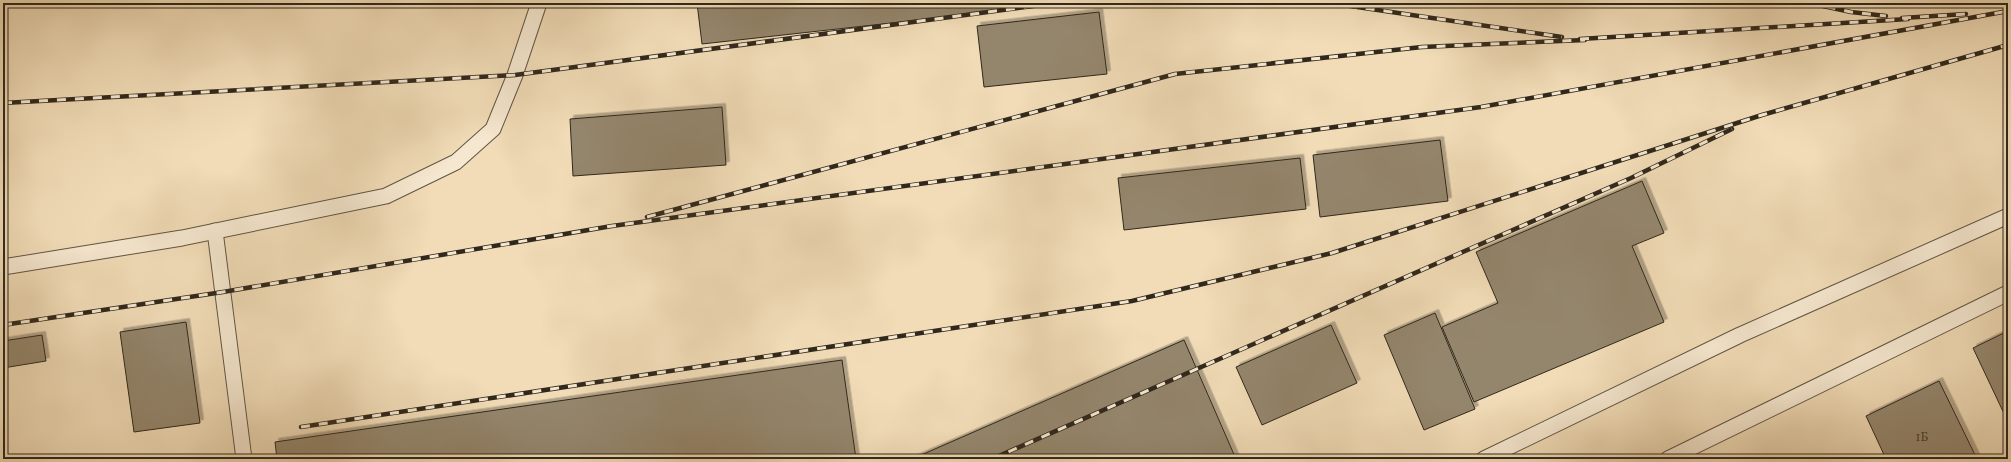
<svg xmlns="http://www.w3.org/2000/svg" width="2011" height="462" font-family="Vollkorn,serif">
	<defs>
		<filter id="shadow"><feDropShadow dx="3.5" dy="-3.5" stdDeviation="0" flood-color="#0004"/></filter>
	</defs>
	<rect width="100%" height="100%" fill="#f1dcb7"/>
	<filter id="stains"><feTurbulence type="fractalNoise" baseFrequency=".005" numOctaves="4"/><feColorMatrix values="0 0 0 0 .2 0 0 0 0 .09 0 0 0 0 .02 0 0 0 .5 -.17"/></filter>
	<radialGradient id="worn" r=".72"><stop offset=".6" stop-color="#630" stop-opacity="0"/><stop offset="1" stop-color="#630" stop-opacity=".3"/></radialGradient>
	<!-- building -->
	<g fill="#94866d" stroke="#30281c" filter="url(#shadow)">
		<polygon points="697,3 1072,3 702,44"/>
		<polygon points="1099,12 1107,74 984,87 977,26"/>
		<polygon points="722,107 726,165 573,176 570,119"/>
		<polygon points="1440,140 1448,201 1320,217 1313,155"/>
		<polygon points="1300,158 1306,209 1124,230 1118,178"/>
		<polygon points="1642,181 1664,233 1632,246 1664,322 1474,402 1442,327 1498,303 1476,252"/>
		<polygon points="1435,313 1475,409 1424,430 1384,335"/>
		<polygon points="186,322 200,423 134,432 120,332"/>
		<polygon points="1331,325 1357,383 1262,425 1236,367"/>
		<polygon points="2008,331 2008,422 1973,348"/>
		<polygon points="42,335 46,361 3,368 3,341"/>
		<polygon points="1184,340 1236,459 912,459"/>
		<polygon points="842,360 856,459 277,459 275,442"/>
		<polygon points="1939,381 1977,459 1886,459 1866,416"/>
	</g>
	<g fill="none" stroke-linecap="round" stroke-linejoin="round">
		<defs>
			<g id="lane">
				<polyline points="215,231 244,459"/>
				<polyline points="3,267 182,238 386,196 456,162 493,129 515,75 539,3"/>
				<polyline points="1484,459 1740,335 2008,216"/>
				<polyline points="1668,459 2008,293"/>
			</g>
		</defs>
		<!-- lane casing -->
		<use href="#lane" stroke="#605543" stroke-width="17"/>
		<!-- lane -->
		<use href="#lane" stroke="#f6e8d0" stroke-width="15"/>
		<defs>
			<g id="rail">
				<polyline points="1330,3 1562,37"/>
				<polyline points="1809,3 1851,12 1886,16"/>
				<polyline points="1902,18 1966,14"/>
				<polyline points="1580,39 1908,19"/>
				<polyline points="3,103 515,75 1056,3"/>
				<polyline points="647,217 1175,74 1422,47 1585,40"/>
				<polyline points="3,325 223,292 612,226 1481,107 2008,11"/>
				<polyline points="301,427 1132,301 1332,253 1762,115 2008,45"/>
				<polyline points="992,459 1631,178 1732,129"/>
			</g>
		</defs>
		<!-- rail casing -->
		<use href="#rail" stroke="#30281c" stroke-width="4.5"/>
		<!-- rail -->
		<use href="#rail" stroke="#f6e8d0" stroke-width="3" stroke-dasharray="9" stroke-linecap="butt"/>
	</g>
	<g text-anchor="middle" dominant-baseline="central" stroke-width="3" stroke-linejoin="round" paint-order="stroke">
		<!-- number labels -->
		<g font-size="13" fill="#494030">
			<text x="1922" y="438">1Б</text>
		</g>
	</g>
	<!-- margin -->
	<rect width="2011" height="462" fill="none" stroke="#f1dcb7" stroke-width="16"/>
	<rect x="4" y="4" width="2003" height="454" fill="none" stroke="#30281c" stroke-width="2"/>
	<rect x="8" y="8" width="1995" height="446" fill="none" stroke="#30281c"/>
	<rect width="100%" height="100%" filter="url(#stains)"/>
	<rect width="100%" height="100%" fill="url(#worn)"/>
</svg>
